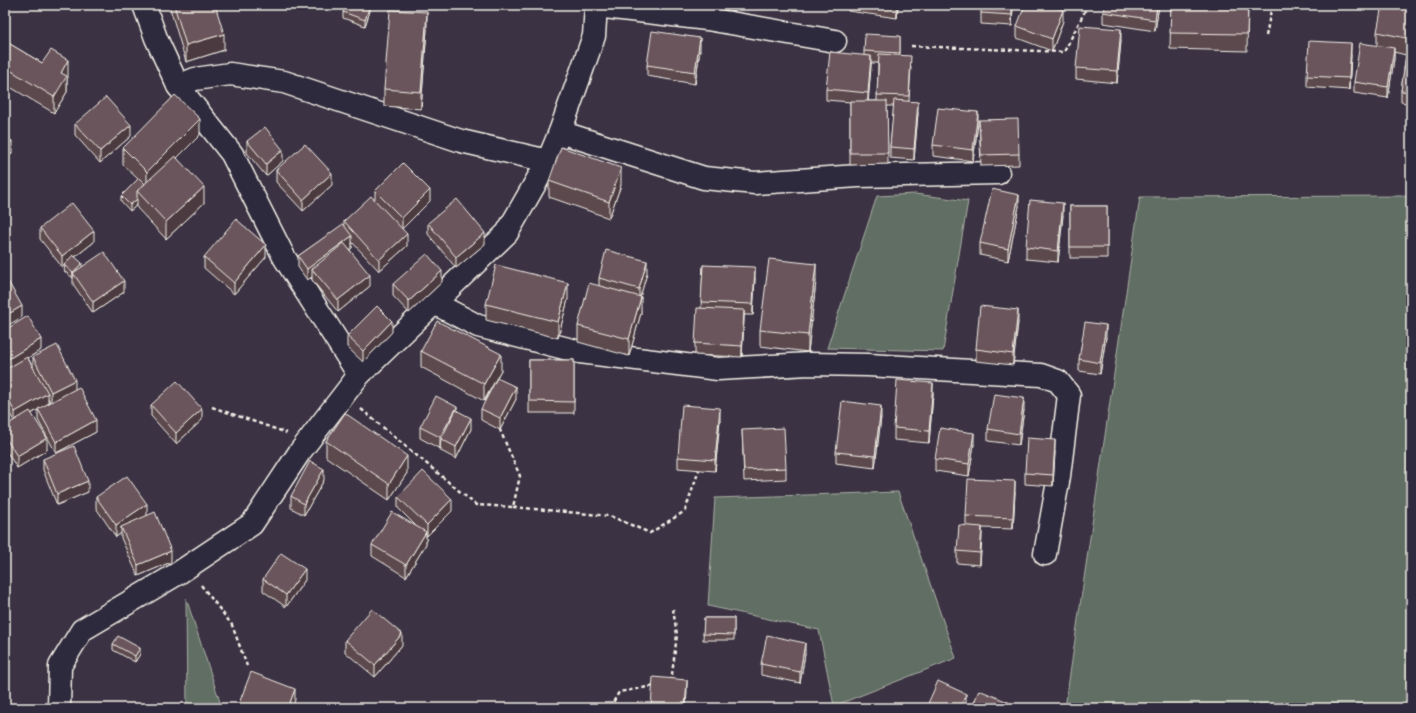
<svg xmlns="http://www.w3.org/2000/svg" width="1416" height="713" font-family="Sriracha,sans-serif">
	<rect width="100%" height="100%" fill="#3b3243"/>
	<filter id="ink" filterUnits="userSpaceOnUse"><feTurbulence type="fractalNoise" baseFrequency=".025" numOctaves="2"/><feDisplacementMap in="SourceGraphic" scale="8" xChannelSelector="R" yChannelSelector="G"/><feConvolveMatrix kernelMatrix="1 2 1 2 8 2 1 2 1" color-interpolation-filters="sRGB"/></filter>
	<g filter="url(#ink)">
		<!-- green -->
		<g fill="#616e63" stroke="#aab0a6">
			<polygon points="915,194 968,201 943,351 827,348 877,196"/>
			<polygon points="1411,196 1411,708 1065,708 1140,197"/>
			<polygon points="898,492 956,658 834,706 819,630 708,606 715,498"/>
			<polygon points="186,598 222,708 187,708"/>
		</g>
		<g fill="none" stroke-linecap="round" stroke-linejoin="round">
			<defs>
				<g id="street">
					<polyline points="144,5 156,38 178,86"/>
					<polyline points="596,6 707,19 835,41"/>
					<polyline points="560,132 704,178 755,183 858,176 998,173"/>
					<polyline points="434,303 478,326 580,352 718,369 809,364 868,365 1041,375 1058,381 1069,395 1059,476 1045,554"/>
					<polyline points="359,375 284,257 232,154 178,86 195,79 230,74 284,82 461,141 548,161"/>
					<polyline points="59,708 60,666 82,630 177,574 252,524 299,453 359,375 507,233 548,161 560,132 594,36 596,5"/>
				</g>
			</defs>
			<!-- street casing -->
			<use href="#street" stroke="#f4f1e8" stroke-width="25"/>
			<!-- path -->
			<g stroke="#f4f1e8" stroke-width="2.5" stroke-dasharray="4 3" stroke-linecap="butt">
				<polyline points="1266,36 1272,5"/>
				<polyline points="911,46 1064,52 1088,5"/>
				<polyline points="212,407 287,433"/>
				<polyline points="361,409 476,505 513,507 520,476 500,430"/>
				<polyline points="513,507 610,516 650,533 685,511 699,470"/>
				<polyline points="201,585 232,625 247,666"/>
				<polyline points="671,682 677,635 673,609"/>
				<polyline points="610,708 619,692 654,686"/>
			</g>
			<!-- street -->
			<use href="#street" stroke="#2f2a3d" stroke-width="22"/>
		</g>
		<!-- wall -->
		<g fill="#5c484e" stroke="#f4f1e8" fill-rule="evenodd">
			<polygon points="169,5 215,5 224,50 186,62"/>
			<polygon points="654,5 662,5 662,6"/>
			<polygon points="848,5 898,5 897,18 848,11"/>
			<polygon points="1013,5 1012,26 981,24 981,13"/>
			<polygon points="1105,5 1159,5 1155,31 1103,23 1103,12"/>
			<polygon points="1171,5 1248,5 1247,51 1170,49"/>
			<polygon points="1411,5 1411,104 1401,102 1401,91 1406,55 1394,52 1394,59 1388,98 1354,93 1354,82 1377,46 1377,32"/>
			<polygon points="370,11 365,26 343,18 343,12"/>
			<polygon points="1063,21 1052,51 1017,38 1017,26"/>
			<polygon points="427,29 421,109 384,106 384,89"/>
			<path d="M 900,36 L 900,55 L 911,67 L 909,101 L 918,113 L 914,160 L 890,158 L 890,147 L 894,106 L 887,106 L 888,164 L 850,165 L 850,102 L 826,100 L 826,89 L 864,55 L 864,51 ZM 871,63 L 878,63 L 877,101 L 868,101 Z"/>
			<polygon points="5,41 42,63 68,77 67,80 67,92 54,113 5,84"/>
			<polygon points="1121,41 1117,83 1076,79 1076,68"/>
			<polygon points="700,50 695,84 647,76 647,65"/>
			<polygon points="1351,55 1349,90 1307,87 1307,76"/>
			<polygon points="979,120 1019,154 1019,165 981,166"/>
			<polygon points="75,124 131,136 100,163 75,135"/>
			<polygon points="978,124 973,161 933,156 933,145"/>
			<polygon points="200,135 177,158 204,203 166,239 137,208 137,205 130,211 121,201 121,196 138,179 123,165 123,148"/>
			<polygon points="247,141 283,161 266,176 247,153"/>
			<polygon points="276,170 332,185 303,211 276,182"/>
			<polygon points="549,181 621,185 609,218 549,197"/>
			<polygon points="375,191 430,201 402,229 407,246 379,271 352,242 352,248 350,250 370,286 338,312 312,280 312,277 307,280 298,267 298,256 344,224 344,221 375,199"/>
			<polygon points="1019,206 1008,261 980,255 980,243"/>
			<rect x="1070" y="206" width="37" height="52"/>
			<polygon points="1063,215 1058,262 1026,259 1026,247"/>
			<polygon points="428,223 485,244 456,268 428,234"/>
			<polygon points="40,228 94,242 75,257 82,267 124,292 93,313 73,284 73,278 64,271 65,265 62,267 40,239"/>
			<polygon points="204,257 266,257 234,294 204,268"/>
			<polygon points="703,265 755,278 753,315 744,315 742,357 695,355 695,343 701,308"/>
			<polygon points="647,273 640,297 641,313 629,356 578,342 578,326 599,286 599,278"/>
			<polygon points="816,281 808,352 760,346 760,330"/>
			<polygon points="442,282 409,313 393,296 393,284"/>
			<polygon points="568,299 558,338 486,320 486,304"/>
			<polygon points="1018,322 1013,365 976,361 976,349"/>
			<path d="M 5,330 L 41,350 L 28,358 L 33,367 L 33,357 L 75,389 L 96,432 L 56,453 L 38,420 L 38,410 L 31,414 L 47,450 L 17,468 L 5,449 L 5,426 L 14,421 L 5,405 ZM 48,398 L 50,402 L 48,403 Z"/>
			<polygon points="392,332 363,362 347,347 347,336"/>
			<polygon points="1106,337 1100,374 1079,371 1079,359"/>
			<polygon points="421,351 501,370 484,401 421,367"/>
			<rect x="529" y="360" width="45" height="53"/>
			<polygon points="933,394 929,443 894,440 894,428"/>
			<polygon points="516,399 500,430 481,420 481,409"/>
			<polygon points="151,405 202,420 176,444 151,416"/>
			<polygon points="1024,410 1019,445 988,441 988,429"/>
			<polygon points="457,411 471,429 456,459 441,451 441,448 440,449 420,438 420,427"/>
			<polygon points="881,417 875,468 836,463 836,452"/>
			<polygon points="720,420 715,471 678,468 678,457"/>
			<polygon points="742,430 786,468 786,479 744,481"/>
			<polygon points="326,441 407,473 389,500 326,457"/>
			<polygon points="974,444 969,476 935,471 935,459"/>
			<polygon points="1055,452 1053,486 1025,484 1025,473"/>
			<polygon points="43,459 88,492 57,505 43,470"/>
			<polygon points="324,480 304,515 291,508 291,496"/>
			<polygon points="1015,492 1013,529 982,528 980,565 957,563 957,551 966,526 966,516"/>
			<polygon points="96,497 147,516 145,517 171,562 138,576 121,538 121,533 116,537 96,508"/>
			<polygon points="398,497 452,511 427,536 426,535 426,544 406,577 372,556 372,545 418,528 398,508"/>
			<polygon points="263,579 305,580 286,607 263,591"/>
			<polygon points="704,618 734,618 734,640 703,640"/>
			<polygon points="345,640 402,645 375,677 345,652"/>
			<polygon points="113,644 140,654 135,662 113,650"/>
			<polygon points="805,654 800,683 761,675 761,664"/>
		</g>
		<!-- shaded-wall -->
		<g fill="#4b3b40" stroke="#f4f1e8">
			<polygon points="370,5 370,11 365,26 365,20"/>
			<polygon points="897,5 898,5 897,18"/>
			<polygon points="1012,5 1013,5 1012,26"/>
			<polygon points="1157,5 1159,5 1155,31 1155,20"/>
			<polygon points="1063,10 1063,21 1052,51 1052,39"/>
			<polygon points="427,12 427,29 421,109 421,92"/>
			<polygon points="1121,29 1121,41 1117,83 1117,71"/>
			<polygon points="224,34 224,50 186,62 186,45"/>
			<polygon points="700,38 700,50 695,84 695,72"/>
			<polygon points="1351,43 1351,55 1349,90 1349,78"/>
			<polygon points="1394,48 1394,59 1388,98 1388,87"/>
			<polygon points="871,56 871,67 868,104 868,93"/>
			<polygon points="68,60 68,77 67,80 67,92 54,113 54,97 61,73"/>
			<polygon points="918,102 918,113 914,160 914,149"/>
			<polygon points="978,112 978,124 973,161 973,150"/>
			<polygon points="200,119 200,135 147,188 147,172"/>
			<polygon points="131,125 131,136 100,163 100,151"/>
			<polygon points="12,141 12,153 5,161 5,149"/>
			<polygon points="283,150 283,161 266,176 266,164"/>
			<polygon points="621,168 621,185 609,218 609,202"/>
			<polygon points="332,173 332,185 303,211 303,200"/>
			<polygon points="204,187 204,203 166,239 166,222"/>
			<polygon points="430,190 430,201 402,229 402,218"/>
			<polygon points="1019,195 1019,206 1008,261 1008,249"/>
			<polygon points="137,199 137,205 130,211 130,205"/>
			<polygon points="1063,203 1063,215 1058,262 1058,251"/>
			<polygon points="94,231 94,242 62,267 62,256"/>
			<polygon points="485,233 485,244 456,268 456,257"/>
			<polygon points="407,234 407,246 379,271 379,260"/>
			<polygon points="352,236 352,248 316,274 312,269 312,277 307,280 307,269"/>
			<polygon points="266,245 266,257 234,294 234,283"/>
			<polygon points="647,261 647,273 639,301 639,289"/>
			<polygon points="82,263 82,269 73,273 73,278 73,273"/>
			<polygon points="816,264 816,281 808,352 808,335"/>
			<polygon points="755,267 755,278 753,315 753,304"/>
			<polygon points="442,271 442,282 409,313 409,301"/>
			<polygon points="370,275 370,286 338,312 338,300"/>
			<polygon points="124,281 124,292 93,313 93,302"/>
			<polygon points="568,283 568,299 558,338 558,322"/>
			<polygon points="641,297 641,313 629,356 629,339"/>
			<polygon points="22,306 22,317 5,327 5,316"/>
			<polygon points="744,310 744,321 742,357 742,346"/>
			<polygon points="1018,310 1018,322 1013,365 1013,354"/>
			<polygon points="392,321 392,332 363,362 363,351"/>
			<polygon points="1106,325 1106,337 1100,374 1100,363"/>
			<polygon points="41,339 41,350 5,372 5,361"/>
			<polygon points="501,354 501,370 484,401 484,384"/>
			<polygon points="75,380 75,391 51,404 51,392"/>
			<polygon points="933,383 933,394 929,443 929,431"/>
			<polygon points="516,387 516,399 500,430 500,418"/>
			<polygon points="48,393 48,404 15,423 15,412"/>
			<polygon points="1024,398 1024,410 1019,445 1019,434"/>
			<polygon points="881,406 881,417 875,468 875,456"/>
			<polygon points="457,407 457,418 441,439 440,449 440,437"/>
			<polygon points="720,408 720,420 715,471 715,460"/>
			<polygon points="202,409 202,420 176,444 176,433"/>
			<polygon points="471,418 471,429 456,459 456,447"/>
			<polygon points="96,420 96,432 56,453 56,442"/>
			<polygon points="974,433 974,444 969,476 969,464"/>
			<polygon points="47,438 47,450 17,468 17,456"/>
			<polygon points="1055,440 1055,452 1053,486 1053,475"/>
			<polygon points="407,456 407,473 389,500 389,484"/>
			<polygon points="324,469 324,480 304,515 304,504"/>
			<polygon points="88,481 88,492 57,505 57,494"/>
			<polygon points="1015,481 1015,492 1013,529 1013,518"/>
			<polygon points="452,499 452,511 427,536 427,525"/>
			<polygon points="147,504 147,516 123,531 121,527 121,533 116,537 116,525"/>
			<polygon points="982,527 982,538 980,565 980,553"/>
			<polygon points="426,532 426,544 406,577 406,565"/>
			<polygon points="171,551 171,562 138,576 138,565"/>
			<polygon points="305,569 305,580 286,607 286,595"/>
			<polygon points="402,634 402,645 375,677 375,665"/>
			<polygon points="805,643 805,654 800,683 800,672"/>
			<polygon points="140,648 140,654 135,662 135,656"/>
			<polygon points="687,680 687,691 686,708 685,708"/>
			<polygon points="295,689 295,700 292,708 288,708"/>
			<polygon points="966,694 966,706 965,708 960,708"/>
		</g>
		<!-- building -->
		<g fill="#6b545b" stroke="#f4f1e8">
			<polygon points="174,5 215,5 224,34 186,45"/>
			<polygon points="346,5 370,5 365,20 343,12"/>
			<polygon points="886,5 897,5 897,7"/>
			<polygon points="981,5 1012,5 1012,15 981,13"/>
			<polygon points="1025,5 1050,5 1063,10 1052,39 1017,26"/>
			<polygon points="1105,5 1157,5 1155,20 1103,12"/>
			<polygon points="1171,5 1248,5 1247,34 1170,33"/>
			<polygon points="1382,5 1411,5 1411,39 1377,32"/>
			<polygon points="390,10 427,12 421,92 384,89"/>
			<polygon points="1080,26 1121,29 1117,71 1076,68"/>
			<polygon points="652,31 700,38 695,72 647,65"/>
			<polygon points="865,34 900,36 900,53 864,51"/>
			<polygon points="5,41 42,63 51,50 68,60 61,73 67,76 54,97 5,67"/>
			<polygon points="1309,41 1351,43 1349,78 1307,76"/>
			<polygon points="1360,43 1394,48 1388,87 1354,82"/>
			<polygon points="830,52 871,56 868,93 826,89"/>
			<polygon points="879,54 911,56 909,96 877,95"/>
			<polygon points="1406,55 1411,56 1411,92 1401,91"/>
			<polygon points="175,95 200,119 147,172 123,148"/>
			<polygon points="106,97 131,125 100,151 75,124"/>
			<polygon points="894,100 918,102 914,149 890,147"/>
			<polygon points="850,101 887,101 888,153 850,153"/>
			<polygon points="938,108 978,112 973,150 933,145"/>
			<polygon points="1018,119 1019,154 981,155 979,120"/>
			<polygon points="265,127 283,150 266,164 247,141"/>
			<polygon points="5,135 12,141 5,149"/>
			<polygon points="305,144 332,173 303,200 276,170"/>
			<polygon points="561,147 621,168 609,202 549,181"/>
			<polygon points="175,156 204,187 166,222 137,191"/>
			<polygon points="403,163 430,190 402,218 375,191"/>
			<polygon points="139,178 145,184 137,191 137,199 130,205 121,196"/>
			<polygon points="992,189 1019,195 1008,249 980,243"/>
			<polygon points="371,196 407,234 379,260 344,221"/>
			<polygon points="457,199 485,233 456,257 428,223"/>
			<polygon points="1030,200 1063,203 1058,251 1026,247"/>
			<polygon points="72,203 94,231 62,256 40,228"/>
			<rect x="1070" y="206" width="37" height="41"/>
			<polygon points="236,219 266,245 234,283 204,257"/>
			<polygon points="343,224 352,236 307,269 298,256"/>
			<polygon points="344,243 370,275 338,300 312,269"/>
			<polygon points="606,250 647,261 639,289 599,278"/>
			<polygon points="104,252 124,281 93,302 73,273"/>
			<polygon points="427,254 442,271 409,301 393,284"/>
			<polygon points="73,255 82,263 73,273 64,265"/>
			<polygon points="769,259 816,264 808,335 760,330"/>
			<polygon points="496,265 568,283 558,322 486,304"/>
			<polygon points="703,265 755,267 753,304 701,302"/>
			<polygon points="5,276 22,306 5,316"/>
			<polygon points="589,283 641,297 629,339 578,326"/>
			<polygon points="377,306 392,321 363,351 347,336"/>
			<polygon points="980,306 1018,310 1013,354 976,349"/>
			<polygon points="697,308 744,310 742,346 695,343"/>
			<polygon points="28,316 41,339 5,361 5,330"/>
			<polygon points="437,321 501,354 484,384 421,351"/>
			<polygon points="1085,322 1106,325 1100,363 1079,359"/>
			<polygon points="57,345 75,380 51,392 33,357"/>
			<polygon points="27,357 48,393 15,412 5,394 5,370"/>
			<polygon points="529,360 574,360 574,402 529,401"/>
			<polygon points="497,378 516,387 500,418 481,409"/>
			<polygon points="897,380 933,383 929,431 894,428"/>
			<polygon points="177,381 202,409 176,433 151,405"/>
			<polygon points="79,387 96,420 56,442 38,409"/>
			<polygon points="994,394 1024,398 1019,434 988,429"/>
			<polygon points="436,396 457,407 440,437 420,427"/>
			<polygon points="842,401 881,406 875,456 836,452"/>
			<polygon points="682,405 720,408 715,460 678,457"/>
			<polygon points="456,410 471,418 456,447 441,439"/>
			<polygon points="30,411 47,438 17,456 5,437 5,426"/>
			<polygon points="345,413 407,456 389,484 326,441"/>
			<polygon points="784,428 786,468 744,470 742,430"/>
			<polygon points="940,428 974,433 969,464 935,459"/>
			<polygon points="1027,438 1055,440 1053,475 1025,473"/>
			<polygon points="74,446 88,481 57,494 43,459"/>
			<polygon points="310,461 324,469 304,504 291,496"/>
			<polygon points="423,471 452,499 427,525 398,497"/>
			<polygon points="127,476 147,504 116,525 96,497"/>
			<polygon points="968,479 1015,481 1013,518 966,516"/>
			<polygon points="155,512 171,551 138,565 121,527"/>
			<polygon points="392,512 426,532 406,565 372,545"/>
			<polygon points="959,525 982,527 980,553 957,551"/>
			<polygon points="281,553 305,569 286,595 263,579"/>
			<polygon points="372,609 402,634 375,665 345,640"/>
			<polygon points="704,618 734,618 734,635 703,634"/>
			<polygon points="767,635 805,643 800,672 761,664"/>
			<polygon points="118,636 140,648 135,656 113,644"/>
			<polygon points="251,672 295,689 288,708 243,708 238,706"/>
			<polygon points="653,677 687,680 685,708 651,708"/>
			<polygon points="938,681 966,694 960,708 926,708"/>
			<polygon points="979,690 1015,705 1013,708 972,708"/>
		</g>
	</g>
	<!-- margin -->
	<rect width="1416" height="713" fill="none" stroke="#2f2a3d" stroke-width="20"/>
	<rect x="10" y="10" width="1396" height="693" fill="none" stroke="#f4f1e8" stroke-width="1.5" filter="url(#ink)"/>
</svg>
